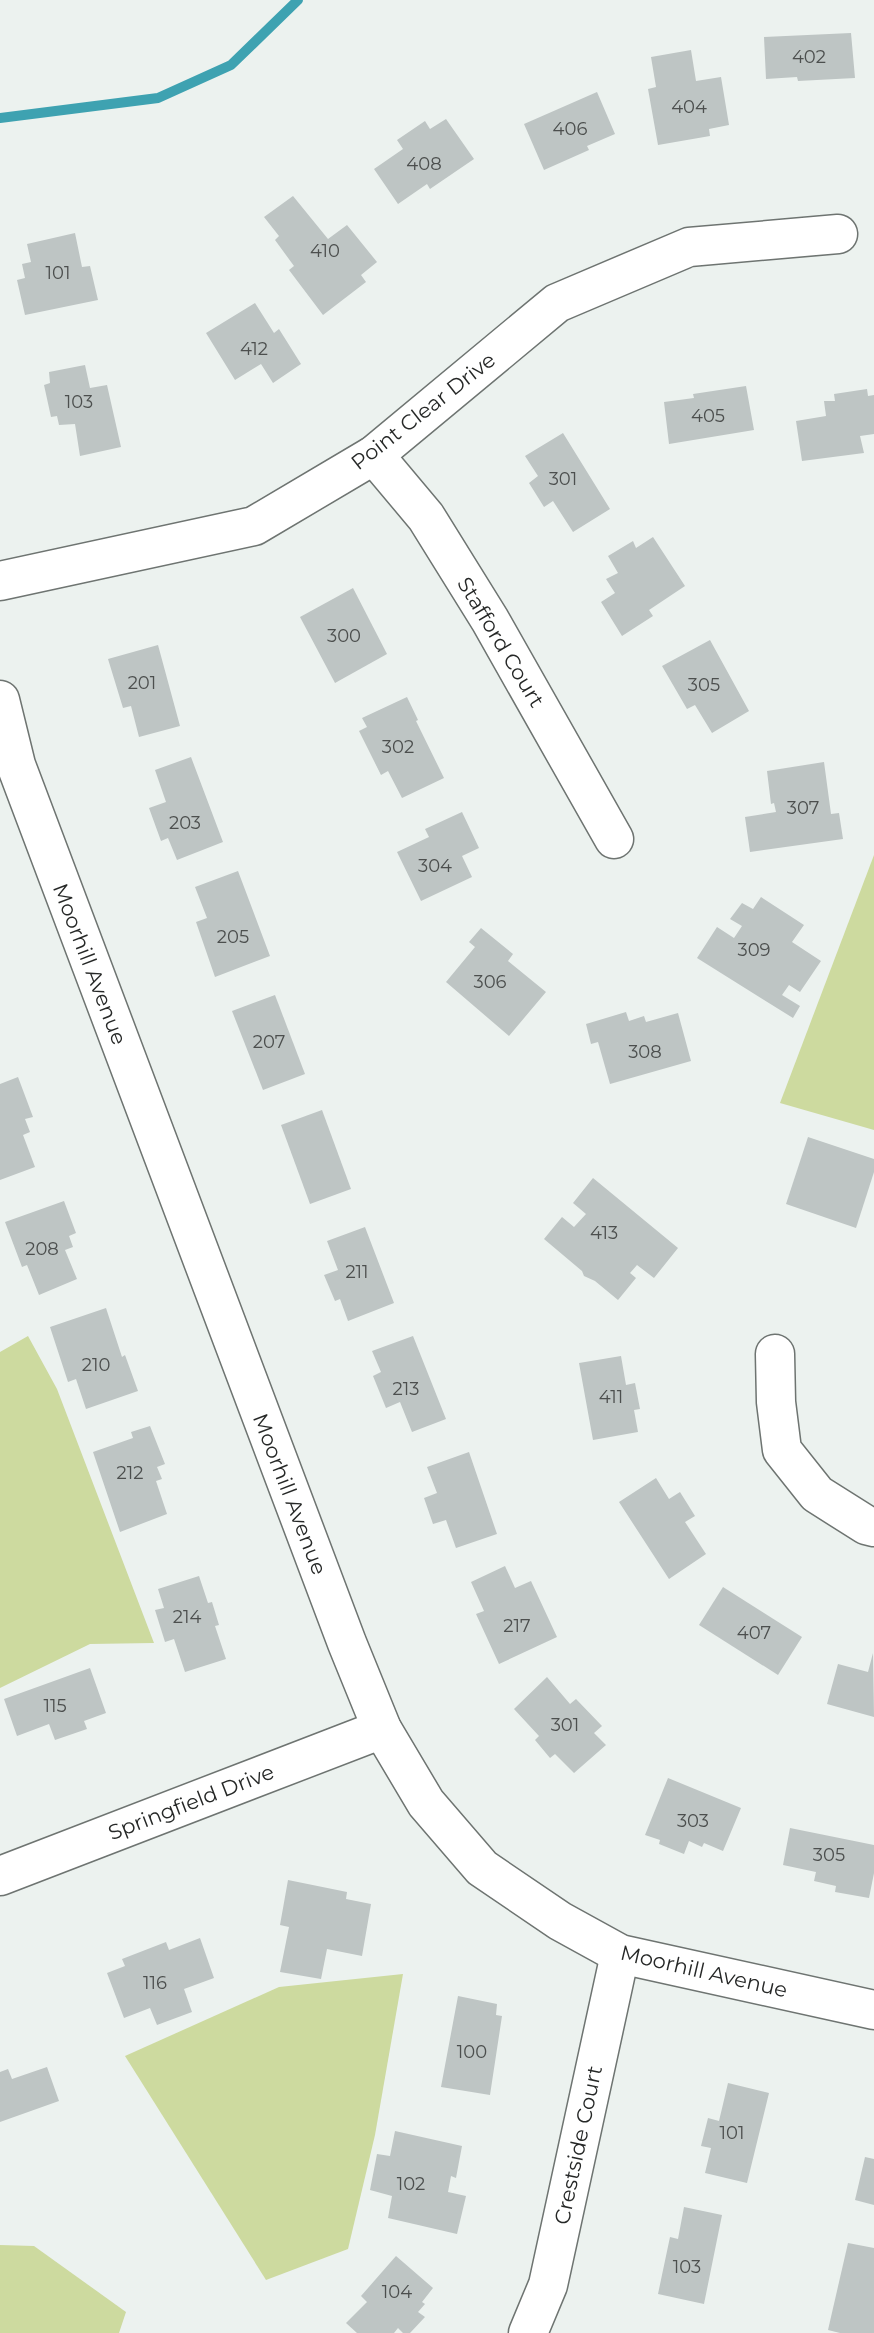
<svg xmlns="http://www.w3.org/2000/svg" width="874" height="2333" font-family="Montserrat,sans-serif">
	<rect width="100%" height="100%" fill="#ecf2ef"/>
	<!-- green -->
	<g fill="#cdda9f">
		<polygon points="874,855 874,1130 780,1103"/>
		<polygon points="28,1336 57,1389 154,1643 90,1644 0,1688 0,1352"/>
		<polygon points="403,1974 375,2135 348,2249 266,2280 125,2056 279,1987"/>
		<polygon points="0,2245 34,2246 126,2312 119,2333 0,2333"/>
	</g>
	<g fill="none" stroke-linecap="round" stroke-linejoin="round">
		<!-- stream -->
		<polyline stroke="#3ea2b1" stroke-width="10" points="0,118 158,98 231,65 298,0"/>
	</g>
	<!-- building -->
	<g fill="#bec5c4">
		<polygon points="851,33 855,78 798,81 797,77 766,79 764,37"/>
		<polygon points="691,50 696,81 721,77 729,125 709,129 710,136 658,145 648,89 656,87 651,57"/>
		<polygon points="597,92 615,134 587,146 589,150 544,170 524,124"/>
		<polygon points="446,119 474,159 430,189 427,184 398,204 374,169 403,149 397,140 425,121 430,129"/>
		<polygon points="293,196 328,239 347,225 377,262 361,275 366,282 323,315 289,270 294,266 275,240 279,236 264,217"/>
		<polygon points="75,233 82,267 90,266 98,300 25,315 17,280 25,278 22,264 31,262 27,244"/>
		<polygon points="255,303 274,333 279,329 301,364 273,383 261,364 235,380 206,333"/>
		<polygon points="85,365 90,388 107,385 121,447 80,456 75,424 59,425 57,416 51,417 44,385 50,383 49,372"/>
		<polygon points="746,386 754,430 669,444 664,402 694,398 693,394"/>
		<polygon points="867,389 868,396 874,395 874,434 860,436 864,453 802,461 796,421 826,416 824,401 835,401 834,394"/>
		<polygon points="563,433 610,509 573,532 553,501 544,507 529,483 538,476 525,456"/>
		<polygon points="653,537 685,586 649,610 653,616 622,636 601,602 615,593 606,579 618,573 608,556 633,541 636,548"/>
		<polygon points="353,588 387,654 335,683 300,617"/>
		<polygon points="710,640 749,711 712,733 695,705 687,709 662,666"/>
		<polygon points="158,645 180,726 139,737 131,706 123,708 108,659"/>
		<polygon points="407,697 418,720 416,721 444,778 402,798 388,771 381,775 359,731 367,727 362,718"/>
		<polygon points="191,757 223,842 177,860 168,838 161,841 149,808 166,802 155,770"/>
		<polygon points="824,762 831,814 839,813 843,839 750,852 745,817 776,812 774,803 771,804 767,771"/>
		<polygon points="462,812 479,848 462,856 472,877 421,901 397,852 429,837 425,829"/>
		<polygon points="238,871 270,956 215,977 196,922 207,918 195,887"/>
		<polygon points="761,897 804,925 792,942 821,961 800,992 789,985 782,995 800,1006 793,1018 697,958 717,927 734,938 742,926 730,919 742,903 753,909"/>
		<polygon points="481,928 513,954 508,961 546,992 509,1036 446,982 475,947 469,942"/>
		<polygon points="275,995 305,1074 263,1090 232,1011"/>
		<polygon points="626,1012 629,1021 644,1016 646,1022 678,1013 691,1061 610,1084 598,1042 591,1044 586,1024"/>
		<polygon points="18,1077 33,1117 25,1119 30,1132 23,1135 35,1167 0,1180 0,1084"/>
		<polygon points="322,1110 351,1189 310,1204 281,1125"/>
		<polygon points="808,1137 874,1159 874,1172 856,1228 786,1204"/>
		<polygon points="593,1178 678,1248 654,1278 637,1265 630,1273 636,1278 618,1300 595,1281 584,1276 582,1271 544,1239 562,1217 574,1227 586,1214 573,1203"/>
		<polygon points="64,1201 76,1233 69,1236 73,1247 65,1250 77,1279 39,1295 27,1265 22,1267 5,1222"/>
		<polygon points="365,1227 394,1303 348,1321 340,1299 335,1301 324,1275 338,1270 327,1241"/>
		<polygon points="106,1308 122,1357 125,1355 138,1391 86,1409 76,1379 68,1382 50,1327"/>
		<polygon points="413,1336 446,1419 412,1432 400,1402 386,1408 373,1376 381,1372 372,1351"/>
		<polygon points="621,1356 626,1385 635,1383 640,1409 634,1410 638,1432 593,1440 579,1363"/>
		<polygon points="150,1426 165,1464 157,1467 162,1479 156,1481 167,1514 120,1532 93,1452 133,1438 131,1432"/>
		<polygon points="469,1452 497,1534 456,1548 446,1520 433,1524 424,1498 437,1493 427,1467"/>
		<polygon points="656,1478 669,1499 680,1492 695,1516 685,1522 706,1554 669,1579 619,1502"/>
		<polygon points="505,1566 515,1588 531,1581 557,1637 499,1664 476,1614 484,1611 471,1582"/>
		<polygon points="199,1576 208,1603 212,1602 219,1625 215,1626 226,1659 185,1672 174,1639 165,1642 155,1610 164,1608 158,1589"/>
		<polygon points="723,1587 802,1637 778,1675 699,1625"/>
		<polygon points="873,1653 874,1717 827,1704 838,1664 868,1672"/>
		<polygon points="90,1668 106,1713 84,1721 87,1729 55,1740 49,1724 17,1736 4,1699"/>
		<polygon points="547,1677 570,1704 576,1699 602,1726 594,1733 606,1745 574,1773 555,1754 550,1758 535,1740 539,1736 514,1709"/>
		<polygon points="668,1778 741,1808 723,1851 704,1843 702,1847 689,1841 684,1854 659,1844 660,1840 645,1835"/>
		<polygon points="790,1828 874,1845 874,1873 869,1898 835,1892 836,1886 814,1881 816,1872 783,1865"/>
		<polygon points="288,1880 347,1892 346,1899 371,1904 362,1956 327,1949 321,1979 280,1972 289,1927 280,1925"/>
		<polygon points="200,1938 214,1978 184,1989 192,2012 157,2025 150,2008 124,2018 107,1973 125,1966 122,1959 166,1942 169,1950"/>
		<polygon points="458,1996 497,2004 496,2015 502,2016 490,2095 441,2087"/>
		<polygon points="47,2067 59,2101 0,2122 0,2072 8,2069 12,2079"/>
		<polygon points="728,2083 769,2093 747,2183 705,2173 711,2148 701,2146 708,2118 719,2121"/>
		<polygon points="395,2131 462,2146 456,2178 451,2176 448,2192 466,2196 457,2234 388,2218 392,2196 370,2190 377,2154 390,2156"/>
		<polygon points="865,2157 874,2159 874,2205 855,2200"/>
		<polygon points="684,2207 722,2215 704,2304 658,2294 670,2237 678,2239"/>
		<polygon points="848,2243 874,2248 874,2333 840,2333 828,2330"/>
		<polygon points="396,2256 433,2288 422,2302 425,2304 418,2312 425,2317 410,2333 403,2333 398,2328 394,2333 357,2333 346,2323 367,2302 361,2296"/>
	</g>
	<g fill="none" stroke-linecap="round" stroke-linejoin="round">
		<defs>
			<g id="street">
				<polyline points="374,455 426,517 490,620 614,839"/>
				<polyline points="0,581 254,526 374,455 557,303 689,247 838,234"/>
				<polyline points="0,700 16,765 347,1643 382,1729 426,1803 482,1868 560,1921 620,1954 874,2010"/>
				<polyline points="775,1354 776,1402 782,1450 817,1494 866,1525 874,1527"/>
				<polyline points="0,1876 382,1729"/>
				<polyline points="528,2333 548,2285 620,1954"/>
			</g>
		</defs>
		<!-- street casing -->
		<use href="#street" stroke="#6e7471" stroke-width="41"/>
		<!-- street -->
		<use href="#street" stroke="#fff" stroke-width="38"/>
	</g>
	<g text-anchor="middle" dominant-baseline="central" stroke-width="5" stroke-linejoin="round" paint-order="stroke">
		<!-- number labels -->
		<g font-size="18" fill="#4c4f4e">
			<text x="809" y="57">402</text>
			<text x="689" y="107">404</text>
			<text x="570" y="129">406</text>
			<text x="424" y="164">408</text>
			<text x="325" y="251">410</text>
			<text x="58" y="273">101</text>
			<text x="254" y="349">412</text>
			<text x="79" y="402">103</text>
			<text x="708" y="416">405</text>
			<text x="563" y="479">301</text>
			<text x="344" y="636">300</text>
			<text x="142" y="683">201</text>
			<text x="704" y="685">305</text>
			<text x="398" y="747">302</text>
			<text x="803" y="808">307</text>
			<text x="185" y="823">203</text>
			<text x="435" y="866">304</text>
			<text x="233" y="937">205</text>
			<text x="754" y="950">309</text>
			<text x="490" y="982">306</text>
			<text x="269" y="1042">207</text>
			<text x="645" y="1052">308</text>
			<text x="604" y="1233">413</text>
			<text x="42" y="1249">208</text>
			<text x="357" y="1272">211</text>
			<text x="96" y="1365">210</text>
			<text x="406" y="1389">213</text>
			<text x="611" y="1397">411</text>
			<text x="130" y="1473">212</text>
			<text x="187" y="1617">214</text>
			<text x="517" y="1626">217</text>
			<text x="754" y="1633">407</text>
			<text x="55" y="1706">115</text>
			<text x="565" y="1725">301</text>
			<text x="693" y="1821">303</text>
			<text x="829" y="1855">305</text>
			<text x="155" y="1983">116</text>
			<text x="472" y="2052">100</text>
			<text x="732" y="2133">101</text>
			<text x="411" y="2184">102</text>
			<text x="687" y="2267">103</text>
			<text x="397" y="2292">104</text>
		</g>
		<!-- street labels -->
		<g font-size="21" fill="#262827" stroke="#fff">
			<text transform="translate(423 411) rotate(-38)">Point Clear Drive</text>
			<text transform="translate(501 642) rotate(59)">Stafford Court</text>
			<text transform="translate(90 964) rotate(69)">Moorhill Avenue</text>
			<text transform="translate(290 1494) rotate(69)">Moorhill Avenue</text>
			<text transform="translate(191 1802) rotate(-21)">Springfield Drive</text>
			<text transform="translate(704 1971) rotate(13)">Moorhill Avenue</text>
			<text transform="translate(578 2145) rotate(-78)">Crestside Court</text>
		</g>
	</g>
</svg>
